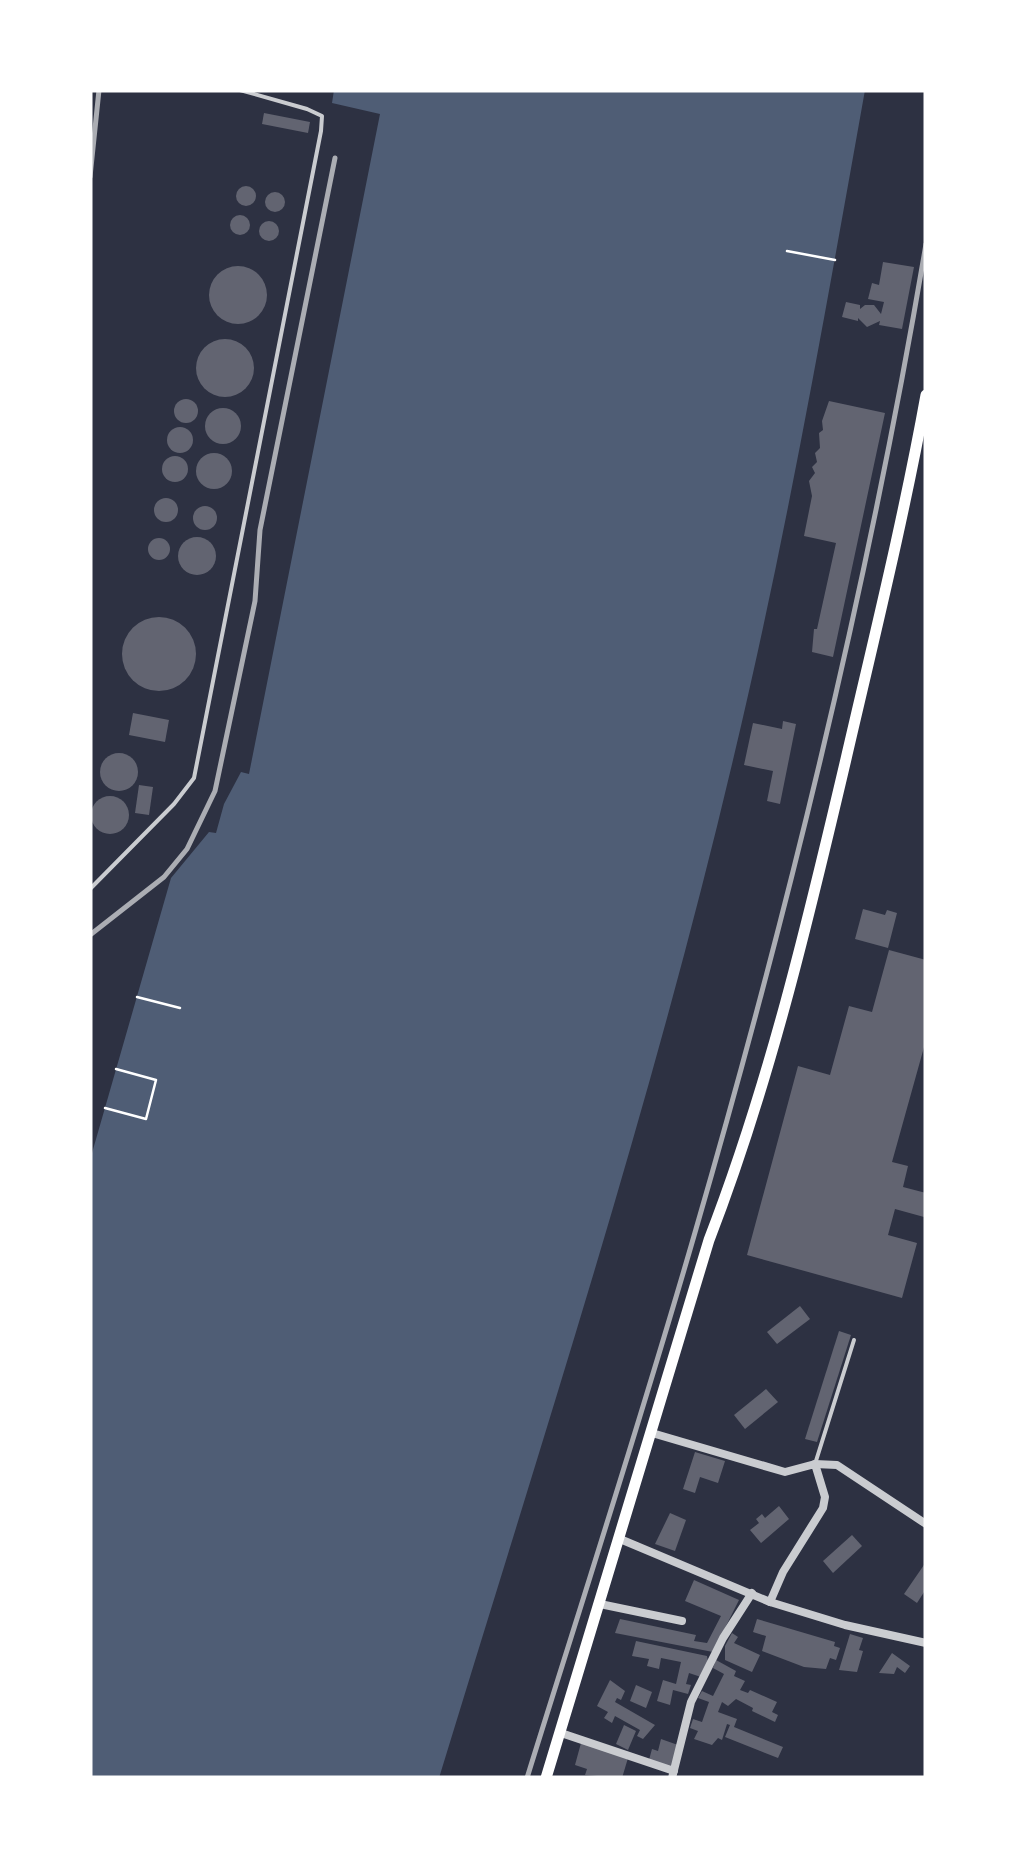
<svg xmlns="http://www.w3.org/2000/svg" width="1016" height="1868" font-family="Lato,sans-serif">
	<rect width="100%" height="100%" fill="#2d3142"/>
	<!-- water -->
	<path fill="#4f5d75" d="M 334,90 L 865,90 C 825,314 786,538 733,760 C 652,1104 542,1440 439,1778 L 90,1778 L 90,1160 L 171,878 L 209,832 L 216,833 L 224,804 L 241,772 L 249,774 L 380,114 L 332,103 Z"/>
	<!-- building -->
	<g fill="#626471">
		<polygon points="264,113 310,122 308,133 262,124"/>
		<circle cx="246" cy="196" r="10"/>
		<circle cx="275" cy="202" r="10"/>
		<circle cx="240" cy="225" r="10"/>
		<circle cx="269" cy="231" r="10"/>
		<polygon points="883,262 914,267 902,329 879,325 880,321 867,327 858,318 858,321 842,317 846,302 860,305 860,309 865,305 874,305 881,314 884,302 868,299 872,283 879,285"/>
		<circle cx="238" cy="295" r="29"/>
		<circle cx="225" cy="368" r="29"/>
		<circle cx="186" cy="411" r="12"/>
		<polygon points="829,401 885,413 833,657 812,652 814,629 817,629 836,543 804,536 812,496 809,481 815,473 812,467 817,462 815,453 820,448 819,433 823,430 822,421"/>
		<circle cx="223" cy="426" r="18"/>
		<circle cx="180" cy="440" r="13"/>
		<circle cx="214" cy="471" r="18"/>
		<circle cx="175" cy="469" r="13"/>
		<circle cx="166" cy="510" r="12"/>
		<circle cx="205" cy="518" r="12"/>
		<circle cx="197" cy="556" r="19"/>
		<circle cx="159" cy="549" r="11"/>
		<circle cx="159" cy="654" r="37"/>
		<polygon points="133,713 169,720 165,742 129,735"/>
		<polygon points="783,721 796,724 780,804 767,801 773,771 744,765 753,723 782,729"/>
		<circle cx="119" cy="772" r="19"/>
		<polygon points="139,785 153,787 149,815 135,813"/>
		<circle cx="110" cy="815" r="19"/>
		<polygon points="863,909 885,915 887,910 897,913 888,948 855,939"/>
		<polygon points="889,950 926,960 926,1040 892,1162 908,1166 903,1187 926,1193 924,1217 895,1209 888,1235 917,1243 902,1298 747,1255 798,1066 830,1075 849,1006 872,1012"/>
		<polygon points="800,1306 810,1319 777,1344 767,1332"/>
		<polygon points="839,1331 851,1335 817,1442 805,1439"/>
		<polygon points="766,1389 778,1402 745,1429 734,1415"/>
		<polygon points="695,1452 725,1461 718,1483 700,1477 695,1493 683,1489"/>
		<polygon points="779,1506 789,1519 761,1543 750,1530 759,1523 756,1519 762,1514 765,1518"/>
		<polygon points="670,1513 686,1520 675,1551 655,1544"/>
		<polygon points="852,1535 862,1546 833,1573 823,1561"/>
		<polygon points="926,1562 926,1589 917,1603 904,1594"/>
		<polygon points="694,1580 739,1600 713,1652 615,1633 620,1619 696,1635 694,1641 707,1643 721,1616 685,1601"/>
		<polygon points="757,1619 835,1642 834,1646 840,1648 836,1660 830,1658 826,1669 804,1667 762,1651 766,1636 753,1632"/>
		<polygon points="732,1633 738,1637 734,1643 760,1655 752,1672 725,1660 725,1646"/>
		<polygon points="850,1634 863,1638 859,1650 863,1651 857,1672 839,1670"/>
		<polygon points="636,1641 707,1656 708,1662 701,1677 689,1673 686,1684 691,1685 688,1694 673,1690 670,1705 657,1701 663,1680 676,1684 681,1662 661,1658 659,1669 647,1666 649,1659 632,1656"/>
		<polygon points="892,1653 910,1666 905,1673 897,1667 894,1674 879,1673"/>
		<polygon points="716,1660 736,1671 734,1676 745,1681 740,1690 748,1693 750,1690 777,1702 772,1712 778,1715 775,1722 752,1711 753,1708 736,1699 728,1706 722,1702 718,1712 737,1719 734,1727 783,1747 778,1758 725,1737 730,1725 727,1724 722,1740 718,1738 712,1745 694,1739 698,1731 690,1728 693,1719 702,1722 709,1702 698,1698 702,1691 713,1696 724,1674 713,1668"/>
		<polygon points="610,1680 625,1691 621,1700 617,1698 615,1702 655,1725 643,1739 637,1736 640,1730 615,1716 612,1723 604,1718 608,1712 597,1706"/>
		<polygon points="636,1685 652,1692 646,1708 630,1701"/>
		<polygon points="624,1725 636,1731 628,1750 616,1744"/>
		<polygon points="661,1739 678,1745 674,1768 649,1760 652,1749 658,1751"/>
		<polygon points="581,1743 628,1758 622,1778 585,1775 587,1769 575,1765"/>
	</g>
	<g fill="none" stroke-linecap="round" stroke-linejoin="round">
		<!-- path -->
		<g stroke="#fff" stroke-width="2.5">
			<polyline points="787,251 835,260"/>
			<polyline points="137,997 180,1008"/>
			<polyline points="105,1108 146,1119 156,1080 116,1069"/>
		</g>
		<!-- service -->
		<g stroke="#caccd0" stroke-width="4">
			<polyline points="90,889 174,804 194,778 321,131 322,116 307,109 240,90"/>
			<polyline points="815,1464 854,1340"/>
		</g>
		<!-- minor -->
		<g stroke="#caccd0" stroke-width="8">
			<polyline points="652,1433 785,1472 815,1464 825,1497 823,1508 783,1572 770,1602"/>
			<polyline points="815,1464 837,1465 926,1524"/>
			<polyline points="620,1539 770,1602 845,1625 926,1643"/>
			<polyline points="600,1604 682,1621"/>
			<polyline points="561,1733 674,1771"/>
			<polyline points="672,1778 691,1702 723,1638 752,1593"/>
		</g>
		<!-- secondary -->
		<path stroke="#fff" stroke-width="11" d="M 546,1778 L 709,1240 C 769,1085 808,921 846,759 C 874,638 904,517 926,395"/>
		<!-- rail -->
		<g stroke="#abadb3" stroke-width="5">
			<polyline points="90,177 99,90"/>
			<polyline points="90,935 164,877 187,849 215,791 255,601 260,530 335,158"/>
			<path d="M 527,1778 C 584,1595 643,1413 696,1229 C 790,905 870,576 926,244"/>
		</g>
	</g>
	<!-- border -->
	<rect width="1016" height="1868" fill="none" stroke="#ffffff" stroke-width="185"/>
</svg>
